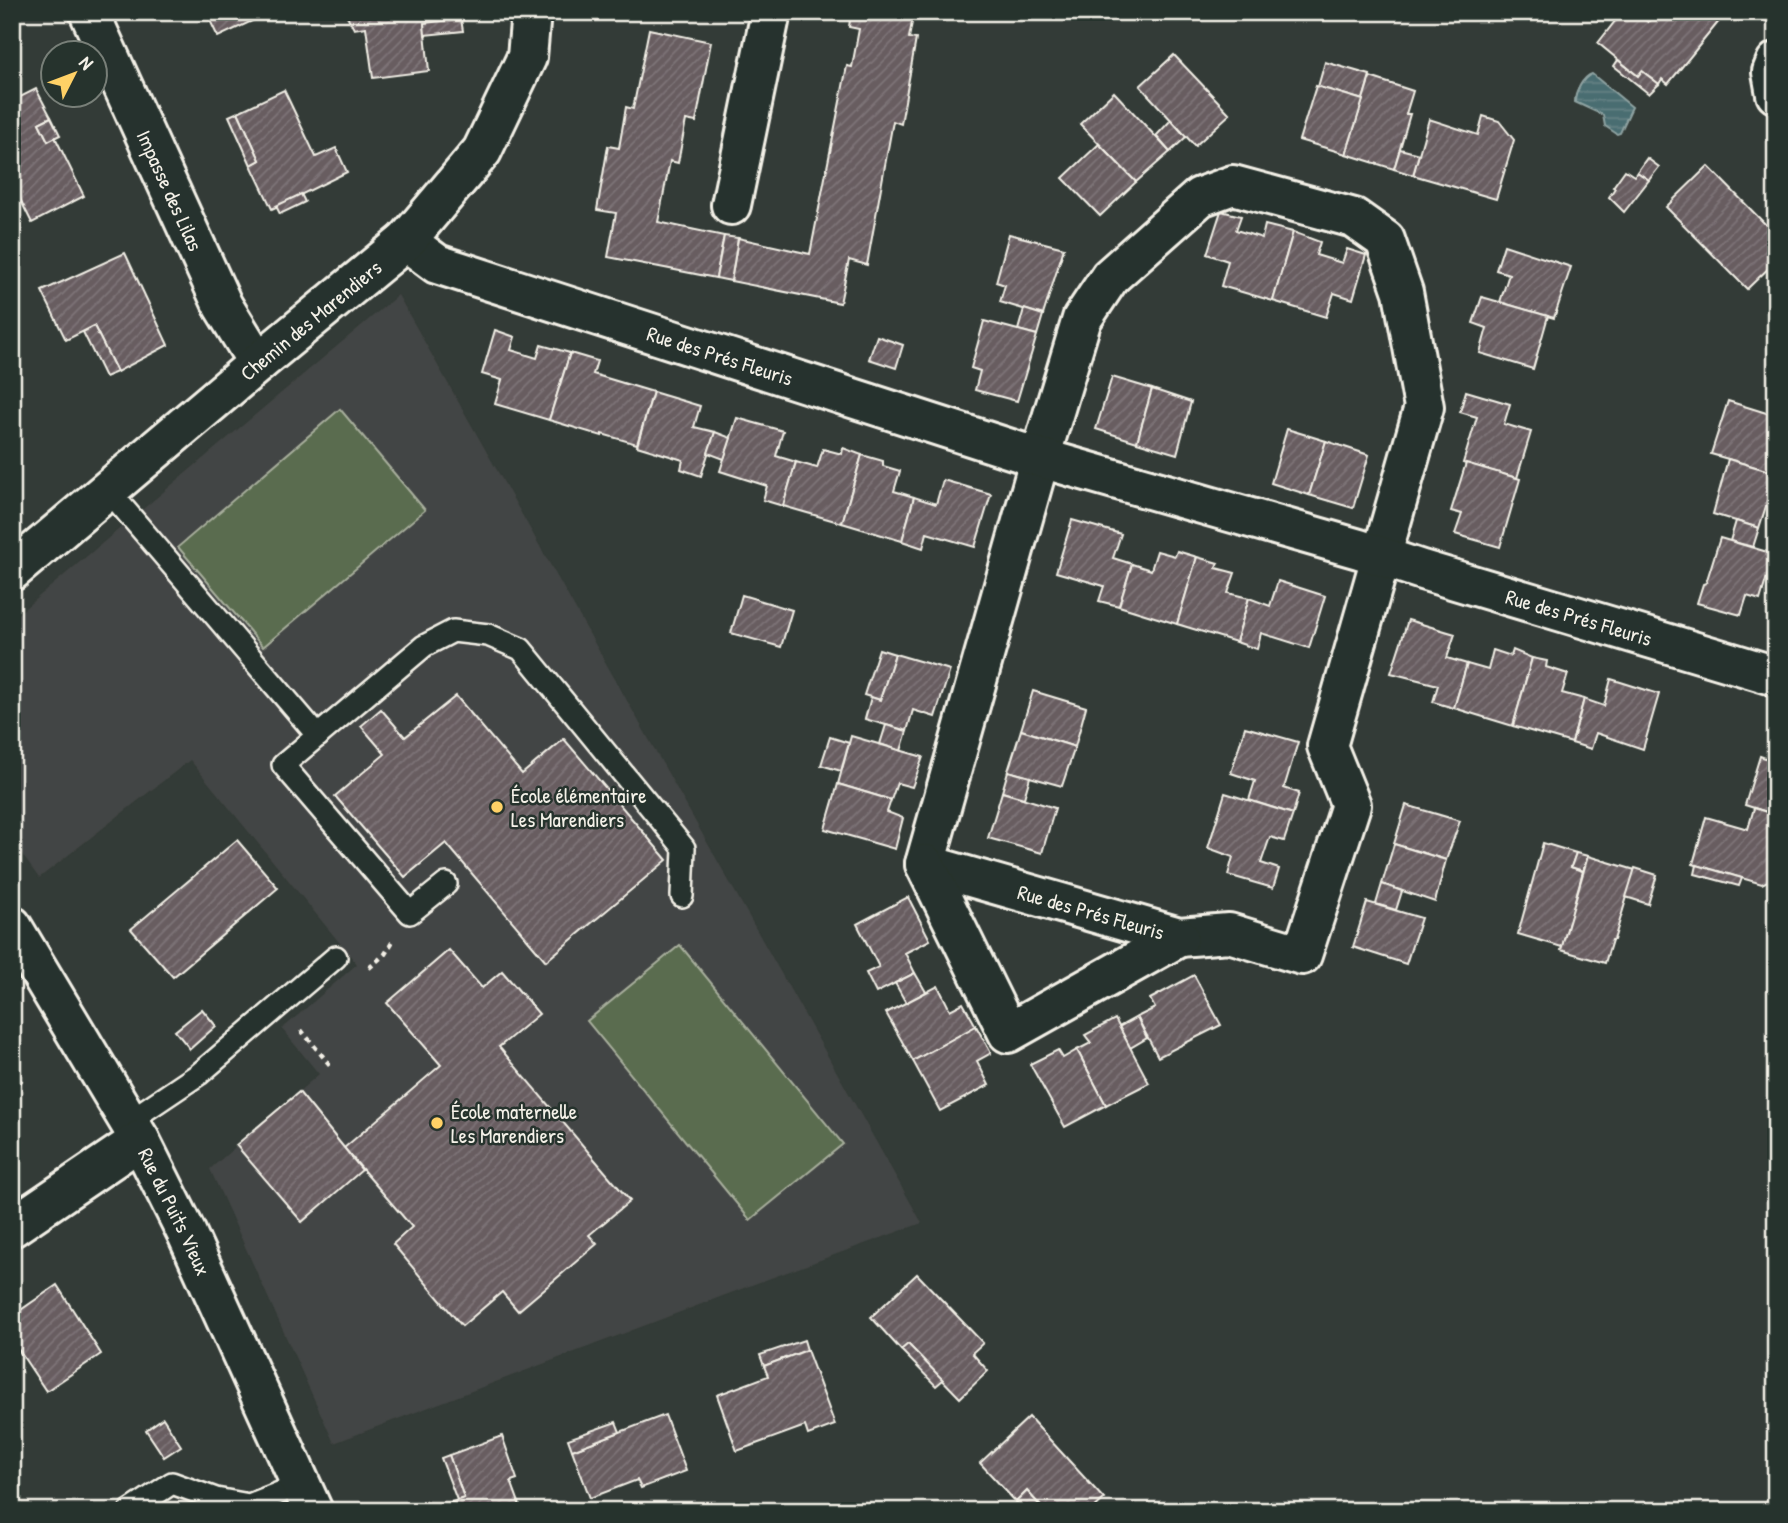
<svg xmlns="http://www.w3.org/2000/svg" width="1788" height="1523" font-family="'Patrick Hand',sans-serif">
	<defs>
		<pattern id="water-rules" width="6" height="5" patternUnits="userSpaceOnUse" patternTransform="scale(1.75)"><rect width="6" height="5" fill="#4a6d71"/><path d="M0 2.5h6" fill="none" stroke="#658285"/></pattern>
		<pattern id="building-hatch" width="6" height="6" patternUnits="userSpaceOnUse" patternTransform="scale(1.75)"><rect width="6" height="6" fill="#685d61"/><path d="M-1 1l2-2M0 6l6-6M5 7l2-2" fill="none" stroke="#7e7578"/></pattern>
	</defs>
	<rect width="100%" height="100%" fill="#333b37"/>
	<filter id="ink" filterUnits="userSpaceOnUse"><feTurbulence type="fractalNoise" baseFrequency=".0143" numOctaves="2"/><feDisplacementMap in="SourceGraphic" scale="14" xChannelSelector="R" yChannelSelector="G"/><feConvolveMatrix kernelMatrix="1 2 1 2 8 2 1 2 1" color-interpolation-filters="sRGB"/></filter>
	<g filter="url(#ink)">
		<!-- built -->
		<polygon fill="#434544" points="398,295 922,1223 757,1283 334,1443 210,1169 319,1074 282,1029 357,964 190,760 39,878 12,841 12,619"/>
		<!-- grass -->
		<g fill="#5a6c4f" stroke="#a7ae9c" stroke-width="2">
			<polygon points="340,409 425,510 263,647 178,547"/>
			<polygon points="680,945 843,1144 750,1220 587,1021"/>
		</g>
		<!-- water -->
		<path fill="url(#water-rules)" stroke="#8ea2a1" stroke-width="2" d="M 1592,74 L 1632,107 L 1620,133 L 1617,134 L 1605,126 L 1603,115 L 1575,102 C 1575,92 1583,77 1592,74 Z"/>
		<!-- building -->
		<g fill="url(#building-hatch)" stroke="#f4f1e8" stroke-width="2">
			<polygon points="206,12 271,12 218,37"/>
			<polygon points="345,12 460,12 461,19 424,23 429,71 373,78 366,27 354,29"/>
			<polygon points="851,12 914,12 909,38 916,39 901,124 893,121 867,265 849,260 840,303 731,281 738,238 810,254 847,66 852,67 859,29 849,27"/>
			<polygon points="1629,12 1636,12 1648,22 1656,12 1711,12 1720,20 1668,84 1662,79 1659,84 1642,71 1638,76 1598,43 1619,16 1624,19"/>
			<polygon points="461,19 463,31 425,35 424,23"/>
			<polygon points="649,29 711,42 696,122 686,120 678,163 670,161 658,222 724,236 716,278 608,257 616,213 597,210 608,146 619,148 626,107 633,109"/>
			<polygon points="1174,55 1230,114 1195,146 1140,86"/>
			<polygon points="1618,60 1638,76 1642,71 1659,84 1649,94 1614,66"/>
			<polygon points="1325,62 1370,75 1363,100 1318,87"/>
			<polygon points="1370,77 1413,91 1406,114 1410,114 1394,169 1346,154"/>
			<polygon points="1316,86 1363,100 1346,154 1299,140"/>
			<polygon points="36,89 51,117 39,123 48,141 55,137 84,196 32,223 12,183 12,101"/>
			<polygon points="284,90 316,157 336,148 347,172 272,209 251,165 260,160 238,112"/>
			<polygon points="1114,92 1170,152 1136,182 1080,124"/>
			<polygon points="238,112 260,160 251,165 229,116"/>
			<polygon points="1483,116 1499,121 1514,140 1496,199 1413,175 1429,119 1478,135"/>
			<polygon points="51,117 60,135 48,141 39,123"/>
			<polygon points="1171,120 1186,137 1170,152 1156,136"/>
			<polygon points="1099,144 1136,182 1100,216 1063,178"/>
			<polygon points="1400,149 1419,154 1413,175 1394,169"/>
			<polygon points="1647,158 1659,167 1649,180 1637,172"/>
			<polygon points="1708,166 1774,233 1769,237 1776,243 1776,261 1747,289 1666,207"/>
			<polygon points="1625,170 1634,176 1637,172 1649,180 1624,212 1609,197 1615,188 1613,187"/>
			<polygon points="301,194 305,202 280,214 276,206"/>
			<polygon points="1221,211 1241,216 1236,230 1262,238 1265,225 1293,232 1273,301 1221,286 1228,261 1207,254"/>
			<polygon points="1293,232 1320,242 1316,255 1342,263 1347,249 1366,255 1353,299 1334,293 1326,317 1273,301"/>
			<polygon points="1009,234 1064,248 1043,315 1000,302 1005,285 996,282"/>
			<polygon points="724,236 738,238 731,281 716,278"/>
			<polygon points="1504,245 1571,267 1554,318 1500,302 1509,274 1496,270"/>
			<polygon points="125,253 168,345 117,372 94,326 66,340 42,291"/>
			<polygon points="1482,297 1548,316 1533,369 1480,353 1487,328 1473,323"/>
			<polygon points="1024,309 1043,315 1037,335 1018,330"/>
			<polygon points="984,321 1037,335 1017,401 975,390 980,371 971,368"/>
			<polygon points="94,326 117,372 105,377 83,332"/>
			<polygon points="495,330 515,337 511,350 537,358 541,345 570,353 549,420 495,404 502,380 482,374"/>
			<polygon points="877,336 903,345 896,368 869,359"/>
			<polygon points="570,353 597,361 593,374 653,392 637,444 602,434 602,436 549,420"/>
			<polygon points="1112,377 1152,389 1137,442 1096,429"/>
			<polygon points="1152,389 1191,402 1177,454 1137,442"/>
			<polygon points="1466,391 1510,404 1504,424 1531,432 1517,478 1463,463 1477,417 1460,412"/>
			<polygon points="653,392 700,406 694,427 715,432 701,476 681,469 683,460 637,446"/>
			<polygon points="1728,401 1776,416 1776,473 1711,454"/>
			<polygon points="737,418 783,431 776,456 796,462 783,506 763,500 767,486 720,471"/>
			<polygon points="1287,429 1326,441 1309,495 1271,483"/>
			<polygon points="715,432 731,438 724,459 708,453"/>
			<polygon points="1326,441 1369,455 1353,508 1309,495"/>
			<polygon points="843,448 862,455 842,523 783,506 796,462 817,468 823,449 842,454"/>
			<polygon points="862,455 883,461 883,466 900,471 894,491 914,497 902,541 842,523"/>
			<polygon points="1728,459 1776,473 1776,503 1768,500 1759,528 1713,514"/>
			<polygon points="1466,463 1520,479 1500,547 1455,534 1462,514 1451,511"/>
			<polygon points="943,480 991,494 975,547 927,533 923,548 902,541 914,497 936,504"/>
			<polygon points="1072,520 1121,534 1113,558 1132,564 1119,606 1099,601 1104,586 1056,572"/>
			<polygon points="1736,521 1759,528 1753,547 1730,541"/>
			<polygon points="1720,538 1774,554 1760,600 1747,596 1741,615 1697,603 1703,584 1706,583"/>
			<polygon points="1157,551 1175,556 1177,551 1197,557 1177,624 1119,606 1132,564 1151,570"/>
			<polygon points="1197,557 1218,563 1216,568 1235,573 1228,593 1249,598 1236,642 1177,624"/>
			<polygon points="1278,581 1325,596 1309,648 1261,633 1257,649 1236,642 1249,598 1270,606"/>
			<polygon points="742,595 792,610 781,647 731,633"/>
			<polygon points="1408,620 1455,634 1447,658 1467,664 1454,708 1433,702 1438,685 1391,673"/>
			<polygon points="879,649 895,654 880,700 864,695"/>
			<polygon points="1493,650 1511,656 1513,650 1532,658 1513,726 1454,708 1467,664 1488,670"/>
			<polygon points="895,654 950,670 935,717 913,710 907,731 865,719 871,697 880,700"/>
			<polygon points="1532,658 1547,661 1546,667 1568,674 1562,693 1584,699 1572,743 1513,726"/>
			<polygon points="1611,679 1659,694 1643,749 1596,733 1591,749 1572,743 1584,699 1604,706"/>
			<polygon points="1033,691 1086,707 1075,747 1021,730"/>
			<polygon points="456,696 522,774 564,739 667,860 546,961 446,843 405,877 335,796 385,754 361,726 381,709 405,737"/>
			<polygon points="886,725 907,731 901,751 880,744"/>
			<polygon points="1245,727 1298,742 1284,788 1299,793 1293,814 1249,800 1255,781 1231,773"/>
			<polygon points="1021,730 1075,747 1062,786 1008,771"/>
			<polygon points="851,736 923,757 912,787 897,783 891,800 838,784"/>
			<polygon points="830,737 849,743 841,771 821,765"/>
			<polygon points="1760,756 1776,762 1776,815 1745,805"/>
			<polygon points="1008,771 1030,777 1024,798 1002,792"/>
			<polygon points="838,784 891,800 887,812 903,818 895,849 825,829"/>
			<polygon points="1002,792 1055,808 1042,853 988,838"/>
			<polygon points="1225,793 1293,814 1284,841 1270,837 1261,863 1279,869 1273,888 1228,875 1233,857 1208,848"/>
			<polygon points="1406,805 1460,821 1446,860 1394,844"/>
			<polygon points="1754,808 1776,815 1776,877 1762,884 1693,864 1706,817 1748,829"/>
			<polygon points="237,840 278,888 173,977 131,929"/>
			<polygon points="1543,843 1576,853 1571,867 1583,871 1562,947 1518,934"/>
			<polygon points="1394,844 1446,860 1435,902 1382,884"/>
			<polygon points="1576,853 1588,856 1583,871 1571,867"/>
			<polygon points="1588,856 1635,870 1614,940 1612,940 1605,963 1561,950"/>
			<polygon points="1697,865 1742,878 1739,886 1695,874"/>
			<polygon points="1635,868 1657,875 1648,904 1626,897"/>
			<polygon points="1382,884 1402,891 1396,910 1376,904"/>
			<polygon points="908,897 930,940 905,953 915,973 876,993 866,973 879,967 857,924"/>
			<polygon points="1367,902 1421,918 1406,964 1353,947"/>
			<polygon points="449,950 482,988 502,971 539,1014 499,1047 630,1201 589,1235 597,1244 518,1311 502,1292 462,1326 393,1244 412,1227 344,1148 441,1065 387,1003"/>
			<polygon points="915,973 926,992 906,1003 895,983"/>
			<polygon points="1194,975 1221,1025 1158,1057 1137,1017 1155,1008 1150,999"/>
			<polygon points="938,986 950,1010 963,1003 976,1026 913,1061 886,1013"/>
			<polygon points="202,1009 216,1026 190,1049 175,1031"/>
			<polygon points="1137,1017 1147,1038 1130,1048 1119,1027"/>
			<polygon points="1115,1019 1149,1083 1106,1105 1077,1050 1091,1043 1085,1035"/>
			<polygon points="976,1026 991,1053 977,1061 989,1085 940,1111 913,1061"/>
			<polygon points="1058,1050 1063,1058 1077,1050 1106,1105 1065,1127 1030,1064"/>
			<polygon points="12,1073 22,1081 12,1093"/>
			<polygon points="299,1092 362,1170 302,1222 236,1145"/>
			<polygon points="917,1274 983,1343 972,1353 988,1371 960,1398 908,1344 901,1350 871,1317"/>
			<polygon points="57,1285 101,1354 46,1391 12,1340 12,1316"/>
			<polygon points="804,1340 807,1350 764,1366 760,1355"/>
			<polygon points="908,1344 943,1380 936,1386 901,1350"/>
			<polygon points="807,1350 835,1425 808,1435 805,1426 737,1451 717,1395 768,1376 764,1366"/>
			<polygon points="665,1415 686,1471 641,1488 637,1480 590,1498 572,1450"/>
			<polygon points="1029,1417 1104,1499 1091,1511 1045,1511 1027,1491 1016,1502 980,1463"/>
			<polygon points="163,1418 181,1446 164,1457 146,1430"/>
			<polygon points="616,1422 620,1432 572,1450 568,1439"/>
			<polygon points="502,1436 517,1479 511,1481 522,1511 446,1511 443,1505 464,1498 449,1455"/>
			<polygon points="449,1455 464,1498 457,1500 441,1458"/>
			<polygon points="1027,1491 1045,1511 1024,1511 1016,1502"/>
		</g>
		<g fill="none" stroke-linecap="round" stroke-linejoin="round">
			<defs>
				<g id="service">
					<polyline points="108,490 318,736"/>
					<polyline points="446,884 410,913 283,765 424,646 453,631 488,635 521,649 684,848 682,896"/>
					<polyline points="129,1121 199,1074 336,957"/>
					<polyline points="130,1511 172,1483 216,1499 249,1505 302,1484"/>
				</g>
				<g id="minor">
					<path id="s1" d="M 89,12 L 223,306 L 258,363"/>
					<polyline points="1776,62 1772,72 1776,94"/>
					<polygon points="1233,185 1354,218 1385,240 1403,292 1424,407 1327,746 1351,805 1302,955 1229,933 1179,937 925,864 1040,458 1082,319 1110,277 1200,197"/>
					<polyline points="731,205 771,12"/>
					<path id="s2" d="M 406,241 L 437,264 L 1020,452 L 1359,549 L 1422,570 L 1776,676"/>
					<path id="s3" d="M 12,571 L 258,363 L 406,241 L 482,151 L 527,57 L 531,12"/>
					<polyline points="925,864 1008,1033 1179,937"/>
					<path id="s4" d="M 12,926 L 140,1140 L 187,1234 L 313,1511"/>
					<polyline points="12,1227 140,1140"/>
				</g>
			</defs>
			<!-- service casing -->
			<use href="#service" stroke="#f4f1e8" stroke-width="26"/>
			<!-- minor casing -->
			<use href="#minor" stroke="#f4f1e8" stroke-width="44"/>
			<!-- path -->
			<g stroke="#f4f1e8" stroke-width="4.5" stroke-dasharray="5 5" stroke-linecap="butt">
				<polyline points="369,968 385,954 393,941"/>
				<polyline points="301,1030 330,1065"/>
			</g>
			<!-- service -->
			<use href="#service" stroke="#26332d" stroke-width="21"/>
			<!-- minor -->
			<use href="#minor" stroke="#26332d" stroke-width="38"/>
		</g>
	</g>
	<!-- markers -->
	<g fill="#ffd166" stroke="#26332d" stroke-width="2.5">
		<circle cx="497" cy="807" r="7"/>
		<circle cx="437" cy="1123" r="7"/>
	</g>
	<g text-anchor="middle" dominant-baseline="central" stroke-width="5" stroke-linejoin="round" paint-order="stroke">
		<!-- street labels -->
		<g font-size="21" fill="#f4f1e8" stroke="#26332d">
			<text stroke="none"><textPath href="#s1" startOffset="196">Impasse des Lilas</textPath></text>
			<text stroke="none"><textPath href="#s3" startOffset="390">Chemin des Marendiers</textPath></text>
			<text stroke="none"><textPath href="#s2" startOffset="336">Rue des Prés Fleuris</textPath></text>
			<text stroke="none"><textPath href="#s2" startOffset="1234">Rue des Prés Fleuris</textPath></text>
			<text transform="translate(1091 912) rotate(16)">Rue des Prés Fleuris</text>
			<text stroke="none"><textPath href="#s4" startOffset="329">Rue du Puits Vieux</textPath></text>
		</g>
		<!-- poi labels -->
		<g font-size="21" fill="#f4f1e8" stroke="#26332d" text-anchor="start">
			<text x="511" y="795">École élémentaire<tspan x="511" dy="24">Les Marendiers</tspan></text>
			<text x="451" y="1111">École maternelle<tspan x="451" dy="24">Les Marendiers</tspan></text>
		</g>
	</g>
	<!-- margin -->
	<rect width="1788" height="1523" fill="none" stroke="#26332d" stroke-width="42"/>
	<rect x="21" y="21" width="1746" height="1481" fill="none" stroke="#f4f1e8" stroke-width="2.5" filter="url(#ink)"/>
	<!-- north arrow -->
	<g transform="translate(74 74) rotate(48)"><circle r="33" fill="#26332d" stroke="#787f78" stroke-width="2"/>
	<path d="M0-5L12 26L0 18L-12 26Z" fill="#ffd166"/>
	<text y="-10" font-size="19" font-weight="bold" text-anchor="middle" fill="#f4f1e8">N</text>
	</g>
</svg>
